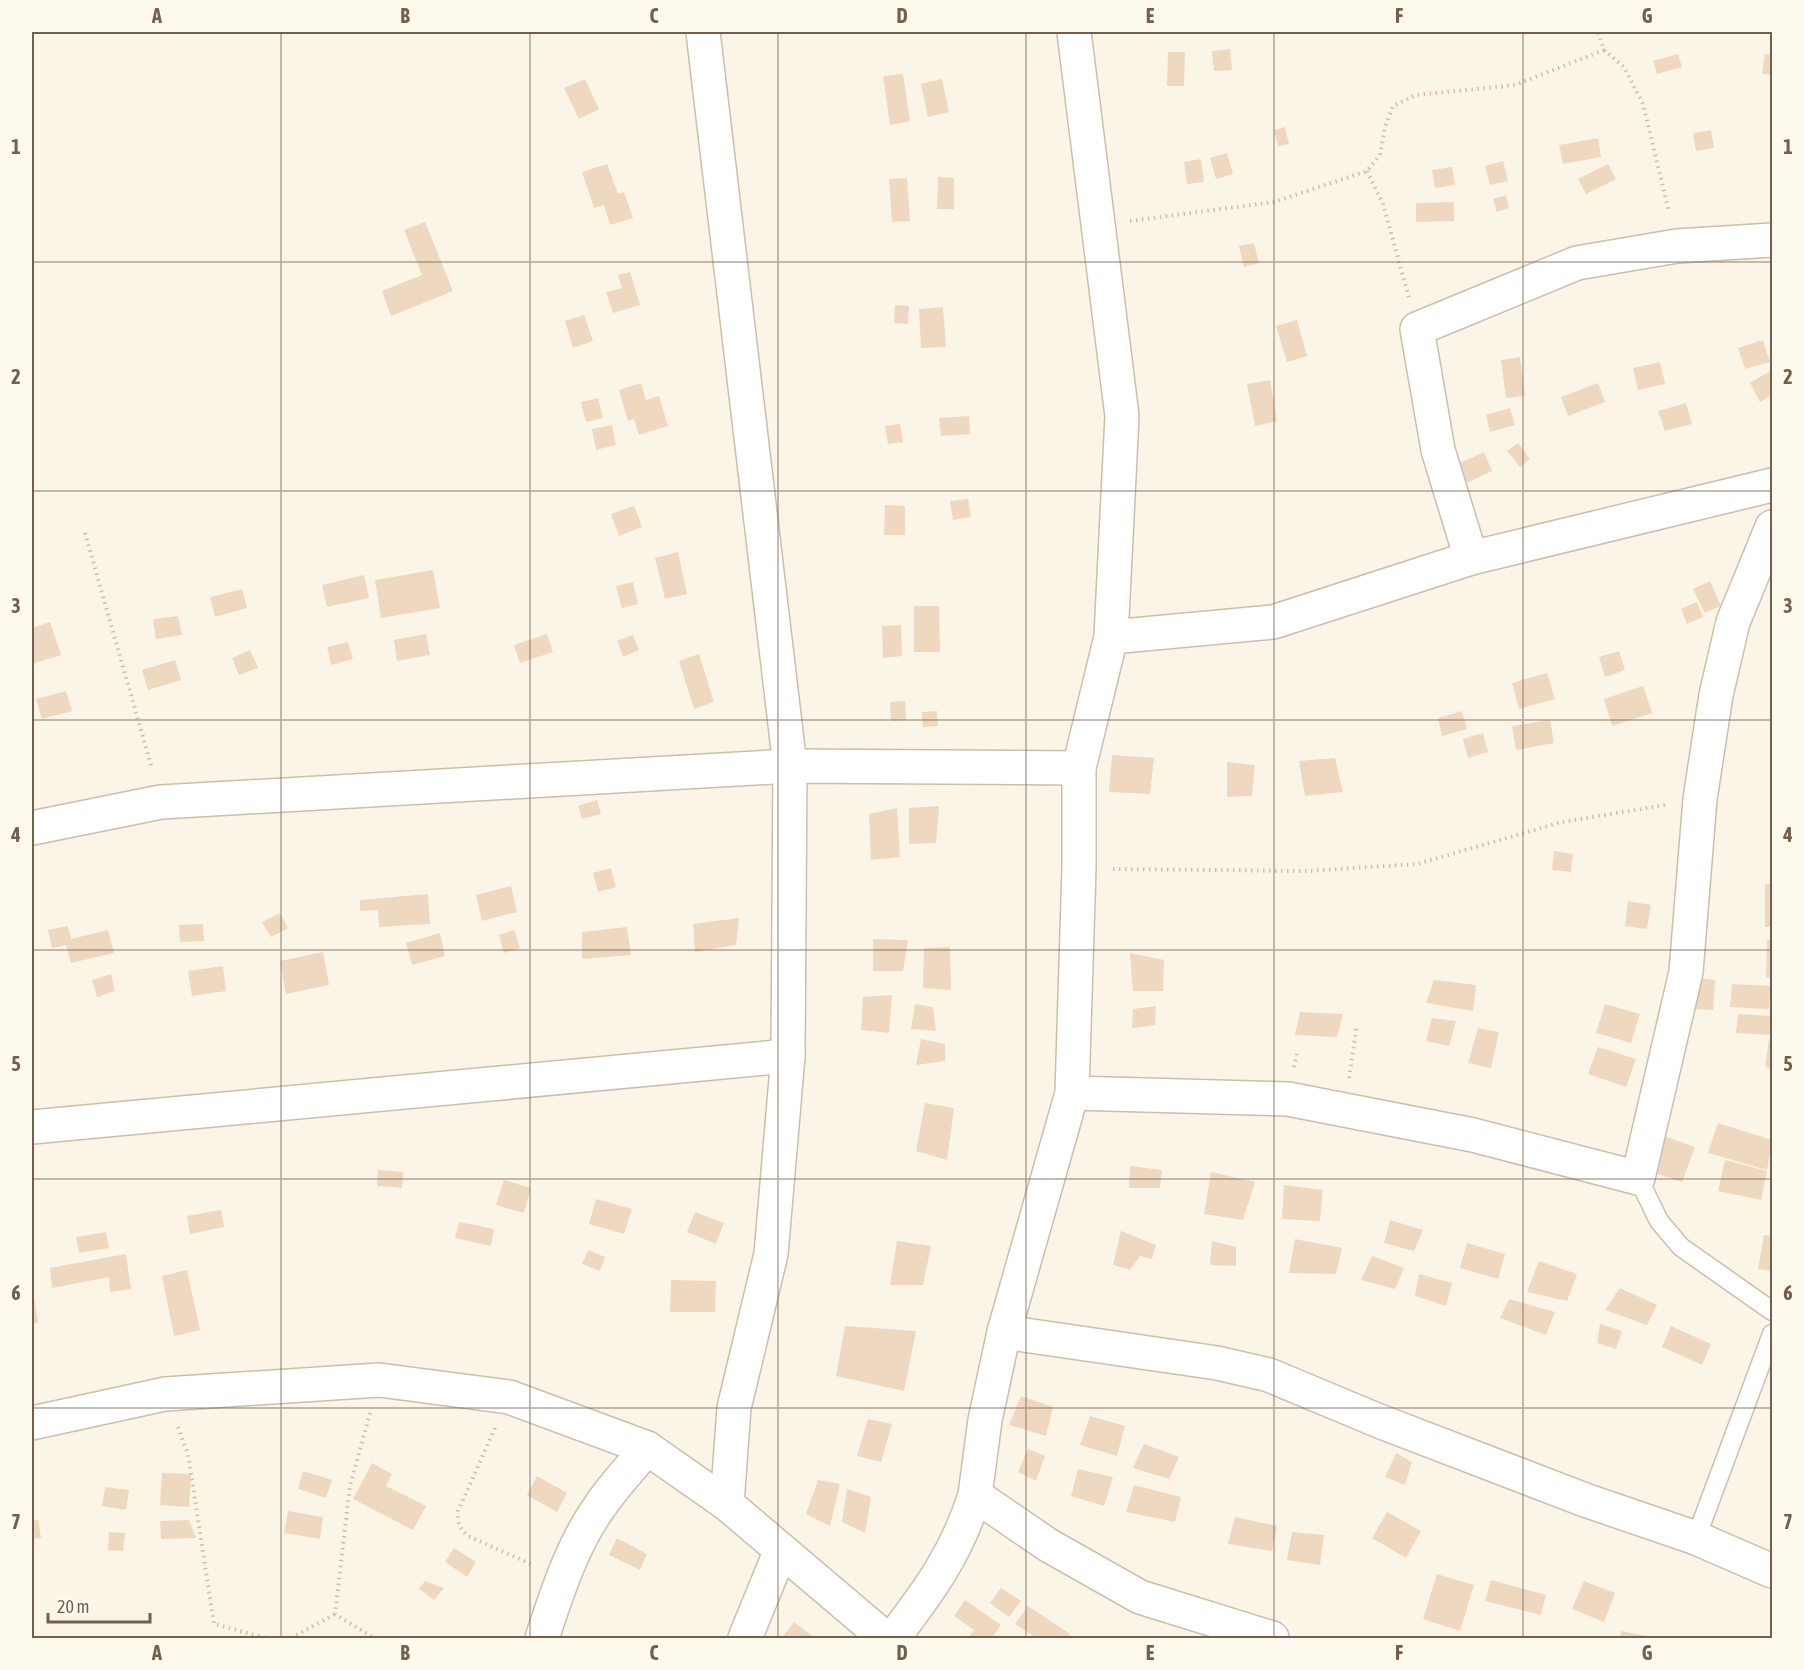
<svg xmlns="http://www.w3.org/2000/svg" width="1804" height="1670" font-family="'Asap Condensed',sans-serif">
	<rect width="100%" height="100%" fill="#fbf5e7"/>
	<!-- building -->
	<g fill="#efd8c0">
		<polygon points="1230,49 1232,70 1214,71 1212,51"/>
		<polygon points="1168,52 1185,52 1184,86 1167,86"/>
		<polygon points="1678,54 1682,67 1657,74 1653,61"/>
		<polygon points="1765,54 1772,55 1772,75 1762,74"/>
		<polygon points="903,74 910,121 890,125 883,76"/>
		<polygon points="585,79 599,109 579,119 564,88"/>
		<polygon points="942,79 949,112 928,117 921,84"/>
		<polygon points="1285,127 1289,144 1278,146 1274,130"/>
		<polygon points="1711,130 1714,148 1696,151 1693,133"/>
		<polygon points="1598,138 1601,157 1563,164 1559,145"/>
		<polygon points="1227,153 1233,174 1216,179 1210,158"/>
		<polygon points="1201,159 1204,182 1187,184 1184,162"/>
		<polygon points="1503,161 1508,181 1490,185 1485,166"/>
		<polygon points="607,164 618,194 624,192 633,218 610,225 604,205 594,208 582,172"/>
		<polygon points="1608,164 1616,179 1586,194 1578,179"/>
		<polygon points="1452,167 1455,185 1435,188 1432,170"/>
		<polygon points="938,177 954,178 954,209 937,209"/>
		<polygon points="907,178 910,221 892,222 889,179"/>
		<polygon points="1506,195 1509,208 1497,212 1493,199"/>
		<polygon points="1454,202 1454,221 1416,222 1416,203"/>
		<polygon points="425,222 453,291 391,316 382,291 422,275 404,230"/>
		<polygon points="1254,243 1259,263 1244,267 1239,246"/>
		<polygon points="630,272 640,305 613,313 606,292 622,288 618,275"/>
		<polygon points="895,305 909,306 908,324 894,323"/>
		<polygon points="943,307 946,347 921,348 919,309"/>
		<polygon points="584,315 593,341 573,348 565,321"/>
		<polygon points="1297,320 1307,356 1287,362 1276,326"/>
		<polygon points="1763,340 1770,362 1745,369 1738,348"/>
		<polygon points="1520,357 1525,396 1506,398 1501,360"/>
		<polygon points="1660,362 1665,384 1638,390 1633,368"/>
		<polygon points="1772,370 1772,395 1760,402 1750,383"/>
		<polygon points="1270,380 1277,421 1255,426 1247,384"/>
		<polygon points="641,383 646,400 659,396 668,426 639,435 634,419 628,421 619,390"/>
		<polygon points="1598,383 1605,402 1568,416 1561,397"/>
		<polygon points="598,398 603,418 586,422 581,402"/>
		<polygon points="1686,403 1692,424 1665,431 1658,411"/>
		<polygon points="1510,408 1515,425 1490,432 1486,415"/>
		<polygon points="969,416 970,434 941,436 939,418"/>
		<polygon points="900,424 903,442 888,444 885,426"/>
		<polygon points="612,425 616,445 596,450 592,429"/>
		<polygon points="1518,443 1530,459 1520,467 1507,451"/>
		<polygon points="1484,452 1492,471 1460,486 1451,467"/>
		<polygon points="968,499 971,517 953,520 950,501"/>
		<polygon points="885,505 905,506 905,535 884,535"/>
		<polygon points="634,506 642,527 619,536 611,514"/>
		<polygon points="678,552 687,594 665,599 655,558"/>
		<polygon points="433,570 440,608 381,618 375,580"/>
		<polygon points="364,575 369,598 327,607 322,585"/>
		<polygon points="1710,581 1721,606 1705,613 1693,589"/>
		<polygon points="633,582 638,604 622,608 616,586"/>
		<polygon points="242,589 247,608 215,617 210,597"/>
		<polygon points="1697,602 1703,617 1687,624 1681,609"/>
		<polygon points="914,606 939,606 940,652 914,652"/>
		<polygon points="178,616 182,635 156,639 153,619"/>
		<polygon points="50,622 61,655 32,664 32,628"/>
		<polygon points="901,625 902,656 883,658 882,626"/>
		<polygon points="426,634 430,655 397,661 394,640"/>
		<polygon points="547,634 553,652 520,663 514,645"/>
		<polygon points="633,635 639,650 623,657 617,641"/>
		<polygon points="348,642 353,659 331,665 327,647"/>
		<polygon points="250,650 258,668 239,675 232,658"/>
		<polygon points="1619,651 1625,670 1605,677 1599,657"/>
		<polygon points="699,654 714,702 694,709 679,661"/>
		<polygon points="175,660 181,680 148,690 142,670"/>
		<polygon points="1547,673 1555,699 1519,709 1512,683"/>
		<polygon points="1643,686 1652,713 1612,726 1604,699"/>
		<polygon points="66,691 72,711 42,719 36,699"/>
		<polygon points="905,701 906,720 891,721 890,702"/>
		<polygon points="937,711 938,726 923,727 922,712"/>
		<polygon points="1462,711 1467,729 1442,736 1438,718"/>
		<polygon points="1550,720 1554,743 1516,750 1512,726"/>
		<polygon points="1483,733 1488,752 1468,758 1463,739"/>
		<polygon points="1112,755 1154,758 1150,794 1109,792"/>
		<polygon points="1335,758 1343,792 1305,796 1299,761"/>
		<polygon points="1227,762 1255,765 1252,796 1227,797"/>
		<polygon points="597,800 601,814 582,819 578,806"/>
		<polygon points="939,806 936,843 909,844 909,808"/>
		<polygon points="897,808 900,857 871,860 869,814"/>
		<polygon points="1554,851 1573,854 1571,872 1552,870"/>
		<polygon points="611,868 616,887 598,892 593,873"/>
		<rect x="1765" y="884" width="7" height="43"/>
		<polygon points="511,886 517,912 482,921 476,895"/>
		<polygon points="428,894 430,924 379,927 378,910 360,911 360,900"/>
		<polygon points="1628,901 1651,905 1647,929 1625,926"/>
		<polygon points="280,913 288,928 271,937 262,922"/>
		<polygon points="739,918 736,945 695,952 693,924"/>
		<polygon points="203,924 204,941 180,942 179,925"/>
		<polygon points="68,926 71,939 108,930 114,953 71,963 66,945 52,948 48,930"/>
		<polygon points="627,927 631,955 582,959 582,932"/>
		<polygon points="514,930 520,948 504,953 499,935"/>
		<polygon points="440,933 445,956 412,965 406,943"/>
		<polygon points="873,939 908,940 903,971 873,971"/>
		<polygon points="1767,940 1772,940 1772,978 1766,977"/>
		<polygon points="950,947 951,990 923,988 924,948"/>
		<polygon points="323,952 329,985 286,994 280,961"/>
		<polygon points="1130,953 1164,960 1163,991 1133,991"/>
		<polygon points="223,966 226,991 192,996 188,971"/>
		<polygon points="111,974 115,991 97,997 92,980"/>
		<polygon points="1695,978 1715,980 1713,1010 1693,1009"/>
		<polygon points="1434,980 1476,985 1473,1011 1426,1003"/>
		<polygon points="1732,984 1771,986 1769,1009 1730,1007"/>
		<polygon points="892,995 889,1033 861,1030 863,997"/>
		<polygon points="915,1004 933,1007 936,1031 911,1029"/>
		<polygon points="1605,1004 1640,1014 1631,1043 1596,1033"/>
		<polygon points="1156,1006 1155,1025 1132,1028 1133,1009"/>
		<polygon points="1300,1012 1343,1014 1337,1037 1295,1035"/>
		<polygon points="1738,1014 1772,1016 1772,1035 1736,1033"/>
		<polygon points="1432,1018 1456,1021 1449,1046 1426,1041"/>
		<polygon points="1478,1028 1499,1032 1491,1068 1468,1063"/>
		<polygon points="921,1039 945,1044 945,1061 916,1065"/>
		<polygon points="1769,1039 1772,1040 1772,1068 1765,1067"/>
		<polygon points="1598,1047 1636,1059 1626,1087 1588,1074"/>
		<polygon points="925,1103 954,1108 947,1160 916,1151"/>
		<polygon points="1718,1123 1772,1140 1767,1170 1708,1153"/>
		<polygon points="1661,1135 1695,1147 1682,1182 1648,1171"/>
		<polygon points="1725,1160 1767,1171 1761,1200 1718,1191"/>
		<polygon points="1130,1166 1162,1170 1160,1188 1129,1188"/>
		<polygon points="378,1170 403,1172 402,1188 377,1186"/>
		<polygon points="1211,1172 1255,1182 1243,1220 1204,1214"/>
		<polygon points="504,1180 531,1188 524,1213 496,1205"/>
		<polygon points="1284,1185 1323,1190 1320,1221 1282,1219"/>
		<polygon points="596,1199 632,1209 624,1234 589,1224"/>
		<polygon points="221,1210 224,1227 190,1234 187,1216"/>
		<polygon points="695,1212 724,1223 716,1244 687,1232"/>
		<polygon points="1390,1220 1423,1230 1414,1251 1384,1243"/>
		<polygon points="459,1222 494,1229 491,1246 455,1238"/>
		<polygon points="1121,1231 1156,1245 1152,1259 1140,1256 1130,1270 1113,1265"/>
		<polygon points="106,1232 109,1248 79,1253 76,1237"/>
		<polygon points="1764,1235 1772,1236 1772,1271 1758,1269"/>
		<polygon points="1295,1239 1342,1248 1336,1274 1289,1273"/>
		<polygon points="897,1241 931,1246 923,1285 890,1285"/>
		<polygon points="1212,1241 1236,1247 1236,1266 1210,1265"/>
		<polygon points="1467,1243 1505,1254 1498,1279 1460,1268"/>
		<polygon points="588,1250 605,1257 600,1271 582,1264"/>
		<polygon points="126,1254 131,1289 110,1292 109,1277 52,1288 50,1268"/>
		<polygon points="1372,1256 1404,1268 1395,1289 1361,1280"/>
		<polygon points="1539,1261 1577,1274 1567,1301 1527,1292"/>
		<polygon points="187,1270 200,1330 174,1336 162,1276"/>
		<polygon points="1419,1274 1452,1283 1446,1306 1415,1296"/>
		<polygon points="671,1280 716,1281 715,1312 670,1312"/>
		<polygon points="32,1285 38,1323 32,1324"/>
		<polygon points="1620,1288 1657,1305 1647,1325 1605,1310"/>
		<polygon points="1509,1299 1555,1312 1546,1335 1500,1318"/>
		<polygon points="1600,1324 1622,1331 1616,1349 1597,1343"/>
		<polygon points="845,1326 916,1331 904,1391 836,1376"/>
		<polygon points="1671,1326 1711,1344 1702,1365 1662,1347"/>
		<polygon points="1021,1396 1053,1407 1046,1436 1009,1425"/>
		<polygon points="1090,1416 1125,1426 1117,1456 1080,1445"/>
		<polygon points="868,1419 892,1424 881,1462 857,1456"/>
		<polygon points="1144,1444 1179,1457 1169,1479 1133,1468"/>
		<polygon points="1028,1449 1045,1456 1036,1481 1018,1472"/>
		<polygon points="1396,1453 1412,1462 1405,1485 1385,1477"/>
		<polygon points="372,1463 392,1474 386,1486 426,1506 413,1530 353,1499"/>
		<polygon points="1078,1469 1113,1477 1104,1506 1071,1496"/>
		<polygon points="303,1471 332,1480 326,1498 298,1489"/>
		<polygon points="162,1473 191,1474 189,1507 160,1505"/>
		<polygon points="537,1476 567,1493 557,1512 527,1495"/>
		<polygon points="818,1480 840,1484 830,1526 806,1514"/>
		<polygon points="1134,1485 1181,1497 1175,1522 1126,1512"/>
		<polygon points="105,1487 129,1490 126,1510 102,1506"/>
		<polygon points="847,1489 871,1497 865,1533 842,1522"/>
		<polygon points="288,1511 323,1517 320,1539 284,1533"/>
		<polygon points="1387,1512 1421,1531 1406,1558 1372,1538"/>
		<polygon points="1235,1517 1277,1526 1272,1551 1228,1544"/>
		<polygon points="38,1520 41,1538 32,1539 32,1521"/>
		<polygon points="189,1520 196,1538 161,1539 160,1521"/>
		<polygon points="109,1532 125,1533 123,1551 108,1550"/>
		<polygon points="1292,1532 1324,1535 1320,1565 1287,1560"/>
		<polygon points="617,1538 647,1554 640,1570 609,1555"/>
		<polygon points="454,1548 476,1562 467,1577 445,1562"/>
		<polygon points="1437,1574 1474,1585 1460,1631 1423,1619"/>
		<polygon points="1491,1580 1546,1595 1541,1615 1485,1601"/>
		<polygon points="425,1581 444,1588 434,1600 419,1589"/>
		<polygon points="1584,1581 1615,1593 1604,1622 1572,1609"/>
		<polygon points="1001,1588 1021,1601 1009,1617 990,1603"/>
		<polygon points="965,1600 1001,1625 992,1638 968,1638 974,1630 954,1616"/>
		<polygon points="1028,1606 1070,1634 1067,1638 1036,1638 1015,1624"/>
		<polygon points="794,1622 815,1638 782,1638"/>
		<polygon points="1621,1631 1652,1637 1652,1638 1620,1638"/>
	</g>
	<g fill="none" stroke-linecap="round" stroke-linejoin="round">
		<defs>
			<g id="lane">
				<polyline points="1638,1178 1659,1221 1681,1247 1772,1311"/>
				<polyline points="1696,1538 1772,1334"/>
			</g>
			<g id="street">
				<polyline points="703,32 790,766 788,1056 771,1254 734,1408 727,1504"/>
				<polyline points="1471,558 1438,450 1417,329 1577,263 1677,246 1772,240"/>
				<polyline points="1111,637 1273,622 1471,558 1772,485"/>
				<polyline points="32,828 161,802 790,766 1079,768"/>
				<polyline points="1072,1093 1288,1099 1473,1135 1638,1178 1686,972 1700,799 1716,695 1733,622 1772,527"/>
				<polyline points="32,1127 788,1056"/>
				<polyline points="1004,1332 1217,1363 1269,1375 1379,1421 1585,1500 1696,1538 1772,1571"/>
				<polyline points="32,1423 165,1394 379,1380 509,1397 647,1448 727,1504 885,1638"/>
				<polyline points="975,1495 985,1420 1004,1332 1072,1093 1079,868 1079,768 1111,637 1122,416 1074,32"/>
				<path d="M 542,1638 C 557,1593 572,1545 600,1506 C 614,1485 632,1467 647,1448"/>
				<polyline points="745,1638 781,1550"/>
				<path d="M 893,1638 C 929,1591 957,1553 975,1495 L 1048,1545 L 1140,1597 L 1272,1638"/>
			</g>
		</defs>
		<!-- lane casing -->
		<use href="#lane" stroke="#ccbead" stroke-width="21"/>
		<!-- street casing -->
		<use href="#street" stroke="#ccbead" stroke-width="36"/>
		<!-- path -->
		<g stroke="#d4bca3" stroke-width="4" stroke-dasharray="1.5 4.5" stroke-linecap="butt">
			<polyline points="1604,50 1624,67 1643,104 1669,212"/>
			<polyline points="1367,171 1383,204 1409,298"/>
			<polyline points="1130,221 1274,202 1367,171 1380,155 1385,127 1393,106 1416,95 1515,85 1604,50 1598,32"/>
			<polyline points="85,533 152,769"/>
			<polyline points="1113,869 1307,871 1417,864 1562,822 1665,805"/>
			<polyline points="1294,1067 1297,1053"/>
			<polyline points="1349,1078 1357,1025"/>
			<polyline points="370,1413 350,1486 335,1614 374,1638"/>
			<polyline points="178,1427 188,1454 214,1624 266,1638"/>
			<path d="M 495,1428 L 458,1511 C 457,1522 460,1529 468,1536 L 533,1565"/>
			<polyline points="291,1638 335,1614"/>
		</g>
		<!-- lane -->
		<use href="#lane" stroke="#fff" stroke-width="18"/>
		<!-- street -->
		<use href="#street" stroke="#fff" stroke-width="33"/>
	</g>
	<!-- grid -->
	<path fill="none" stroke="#735f4d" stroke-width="1.5" stroke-opacity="0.55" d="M 281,32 L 281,1638M 530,32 L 530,1638M 778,32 L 778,1638M 1026,32 L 1026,1638M 1274,32 L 1274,1638M 1523,32 L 1523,1638M 32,262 L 1772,262M 32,491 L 1772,491M 32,720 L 1772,720M 32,950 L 1772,950M 32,1179 L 1772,1179M 32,1408 L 1772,1408"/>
	<!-- border -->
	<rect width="1804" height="1670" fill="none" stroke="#fef9ed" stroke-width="66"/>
	<!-- scale -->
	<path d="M48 1613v9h102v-9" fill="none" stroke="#735f4d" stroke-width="3"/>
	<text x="57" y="1613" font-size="18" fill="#735f4d" stroke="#fef9ed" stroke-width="4.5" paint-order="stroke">20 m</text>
	<rect x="33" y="33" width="1738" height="1604" fill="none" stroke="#735f4d" stroke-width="2"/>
	<g font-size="20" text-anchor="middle" font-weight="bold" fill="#735f4d">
		<text x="157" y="23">A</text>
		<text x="405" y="23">B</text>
		<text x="654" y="23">C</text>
		<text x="902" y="23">D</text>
		<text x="1150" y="23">E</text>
		<text x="1399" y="23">F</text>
		<text x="1647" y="23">G</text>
		<text x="16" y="154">1</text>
		<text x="1788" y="154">1</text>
		<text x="16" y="384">2</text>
		<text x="1788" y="384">2</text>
		<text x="16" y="613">3</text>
		<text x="1788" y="613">3</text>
		<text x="16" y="842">4</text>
		<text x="1788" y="842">4</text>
		<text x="16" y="1071">5</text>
		<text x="1788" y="1071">5</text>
		<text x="16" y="1300">6</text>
		<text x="1788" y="1300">6</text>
		<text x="16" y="1529">7</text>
		<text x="1788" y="1529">7</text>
		<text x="157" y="1660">A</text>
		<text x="405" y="1660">B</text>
		<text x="654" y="1660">C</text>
		<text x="902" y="1660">D</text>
		<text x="1150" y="1660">E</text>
		<text x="1399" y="1660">F</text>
		<text x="1647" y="1660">G</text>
	</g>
</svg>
